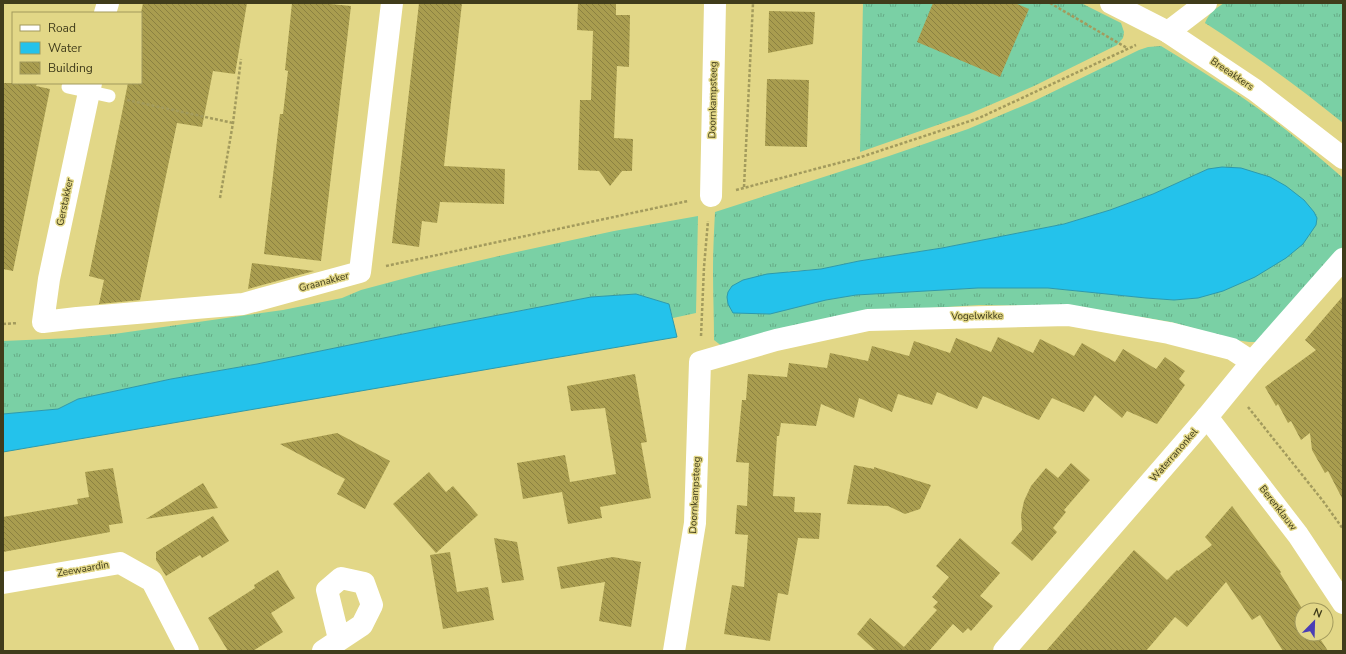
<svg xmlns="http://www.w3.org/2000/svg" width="1346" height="654" font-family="'Nunito Sans',sans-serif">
	<defs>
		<pattern id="grass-tufts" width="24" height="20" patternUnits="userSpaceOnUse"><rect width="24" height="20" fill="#7ad0a5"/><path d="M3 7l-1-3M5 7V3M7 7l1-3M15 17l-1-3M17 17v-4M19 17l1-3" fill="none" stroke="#65aa86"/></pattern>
		<pattern id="building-back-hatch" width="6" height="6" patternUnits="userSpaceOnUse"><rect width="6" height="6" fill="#a99d4f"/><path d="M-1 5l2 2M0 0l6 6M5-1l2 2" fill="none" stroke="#8b8141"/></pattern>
	</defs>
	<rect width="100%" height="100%" fill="#e2d787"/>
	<!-- grass -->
	<g fill="url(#grass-tufts)" fill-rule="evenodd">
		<polygon points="863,3 1081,3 1121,23 1124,32 1123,38 1117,45 1034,86 969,114 860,152"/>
		<path d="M 1224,3 L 1343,3 L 1343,123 C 1299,87 1253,54 1205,23 C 1209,13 1215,9 1224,3 Z"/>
		<path d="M 1161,46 C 1189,63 1216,80 1243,98 C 1278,122 1311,150 1343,178 L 1343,246 L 1259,342 L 1249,342 L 1236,340 L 1171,322 L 1093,309 L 1056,306 L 979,305 L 897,310 L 723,347 L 714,340 C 714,317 713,294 713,271 C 713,251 714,232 715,212 L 889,156 L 968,129 L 1034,101 L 1139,50 L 1148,47 ZM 1208,169 L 1300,197 L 1304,200 L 1198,298 L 1174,300 L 1146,298 L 1048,288 L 978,288 L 856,295 L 826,300 L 770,314 L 733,313 L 789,271 L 821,269 L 859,261 L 942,248 L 1064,224 L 1110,210 L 1153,194 Z"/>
		<polygon points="698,216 696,313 673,318 669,304 636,294 591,297 442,326 257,364 171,379 78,399 58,409 3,414 3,341 72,338 114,334 283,310 342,298 361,290 421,274 512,253 614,231"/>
	</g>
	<!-- water -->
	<g fill="#24c2eb" stroke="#2c9aad">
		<polygon points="1222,167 1241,168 1270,177 1286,186 1304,200 1314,212 1317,218 1316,225 1303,244 1286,258 1255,277 1223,291 1198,298 1174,300 1146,298 1048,288 978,288 856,295 826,300 770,314 733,313 728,304 727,297 728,292 732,286 743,280 767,274 821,269 859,261 942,248 1064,224 1110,210 1153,194 1208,169"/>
		<polygon points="636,294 669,304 677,337 3,452 3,414 58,409 78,399 171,379 257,364 442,326 591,297"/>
	</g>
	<!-- building -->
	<g fill="url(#building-back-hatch)">
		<polygon points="143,3 247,3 235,74 213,71 202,127 177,123 140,300 99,304 104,280 89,276 128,83 141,83 141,13"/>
		<polygon points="292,3 320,3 351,6 321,261 264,254 280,114 283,114 288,71 285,70"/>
		<polygon points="419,3 462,3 444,166 505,169 504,204 440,202 437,223 422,221 419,247 392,243"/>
		<polygon points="578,3 616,3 616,15 630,15 629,67 617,66 614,138 633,139 632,171 622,171 610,186 599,171 578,170 580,100 591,100 593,31 577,30"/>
		<polygon points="933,3 1015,3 1029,9 1000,77 917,42"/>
		<polygon points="769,11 815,12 813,44 768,53"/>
		<polygon points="767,79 809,80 807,147 765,146"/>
		<polygon points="3,83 37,83 36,86 50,89 13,271 3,269"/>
		<polygon points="252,263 314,271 248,289"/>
		<polygon points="1343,296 1343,500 1328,471 1325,473 1312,450 1310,433 1301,440 1291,421 1288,423 1278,404 1276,406 1265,387 1316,350 1305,340"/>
		<polygon points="998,337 1033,353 1040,339 1074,356 1082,343 1115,362 1123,349 1156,369 1165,357 1185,371 1179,379 1185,385 1157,424 1127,411 1122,418 1095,395 1084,412 1052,398 1039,420 983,396 977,409 937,392 932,405 898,394 892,412 859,398 854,418 821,404 816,426 781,423 779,436 777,436 773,496 795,497 794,512 821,513 819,539 798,538 788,595 778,593 770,641 724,634 732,585 744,587 748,535 735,534 737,505 747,506 749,463 736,462 742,400 746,400 748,374 787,377 789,363 827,368 830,353 868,361 872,346 909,356 914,341 950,353 956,338 991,352"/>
		<polygon points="635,374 647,442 641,443 651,498 600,507 602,518 568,524 562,492 523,499 517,463 565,455 570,482 616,474 605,408 571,411 567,386"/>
		<polygon points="337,433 390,461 365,509 337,494 345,479 280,444"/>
		<polygon points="1071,463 1090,480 1064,510 1066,512 1053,528 1057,532 1032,561 1011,543 1022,530 1021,515 1024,501 1031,486 1046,468 1058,478"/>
		<polygon points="854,465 874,469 874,467 931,485 920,509 905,514 888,506 847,504"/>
		<polygon points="113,468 123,523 109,525 110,532 3,552 3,517 78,504 77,499 89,497 85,472"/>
		<polygon points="429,472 446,492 453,486 478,515 436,553 393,504"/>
		<polygon points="203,483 218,508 146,519"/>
		<polygon points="1232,506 1281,572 1280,573 1303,610 1302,634 1317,634 1328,651 1283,651 1260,615 1252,620 1226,582 1187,627 1175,617 1146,651 1046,651 1134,550 1167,580 1177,570 1178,571 1212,545 1205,537"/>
		<polygon points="213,516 229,541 202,558 200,555 166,576 156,560 156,552"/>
		<polygon points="494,538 517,542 524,580 502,583"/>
		<polygon points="960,538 1000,573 980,596 993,606 971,631 968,628 963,633 953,624 929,651 876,651 857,634 870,618 904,647 937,610 933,607 938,602 932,597 949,577 936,566"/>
		<polygon points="450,552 457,592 488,587 494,620 443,629 430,555"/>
		<polygon points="613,557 641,562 631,627 599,621 605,582 561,589 557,567"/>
		<polygon points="278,570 295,598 271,613 283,632 253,651 228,651 208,618 255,588 254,585"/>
	</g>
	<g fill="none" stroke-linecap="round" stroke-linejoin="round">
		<!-- path -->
		<g stroke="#a39b5d" stroke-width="2.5" stroke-dasharray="3 2" stroke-linecap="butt">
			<polyline points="1050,3 1127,48"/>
			<polyline points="127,100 233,123"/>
			<polyline points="744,187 753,3"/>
			<polyline points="736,190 861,157 979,118 1136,45"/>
			<polyline points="220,198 233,123 241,59"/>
			<polyline points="386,266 688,201"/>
			<polyline points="3,324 18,323"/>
			<polyline points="701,336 704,267 708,221"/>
			<polyline points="1248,407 1323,501 1343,529"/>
		</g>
		<!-- lane -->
		<polyline stroke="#fff" stroke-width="13" points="68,87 109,96"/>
		<!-- street -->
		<g stroke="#fff" stroke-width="22">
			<polyline points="1111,3 1168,32 1255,90 1343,158"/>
			<polyline points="105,13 108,3"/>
			<polyline points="1168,32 1206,3"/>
			<polyline points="91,83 49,279 43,322 77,318 243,304 360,272 392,3"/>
			<polyline points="711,196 715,3"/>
			<polyline points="1207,417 1298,535 1343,603"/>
			<polyline points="3,583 120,563 152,581 188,651"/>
			<polyline points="323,651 362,625 372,605 364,583 341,578 327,590 339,639"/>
			<polyline points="674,651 695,523 700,362 776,340 868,320 1068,315 1169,333 1232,349 1252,362"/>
			<polyline points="1004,651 1207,417 1252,362 1343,259"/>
		</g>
	</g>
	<g text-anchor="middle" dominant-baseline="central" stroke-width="3" stroke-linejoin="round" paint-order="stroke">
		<!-- street labels -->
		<g font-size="10" fill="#403c1b" stroke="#e2d787">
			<text transform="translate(1232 74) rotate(34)">Breeakkers</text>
			<text transform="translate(713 100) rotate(-89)">Doornkampsteeg</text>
			<text transform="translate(65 202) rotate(-78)">Gerstakker</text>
			<text transform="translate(324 282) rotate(-15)">Graanakker</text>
			<text transform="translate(977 316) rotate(-1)">Vogelwikke</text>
			<text transform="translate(1174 455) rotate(-49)">Waterranonkel</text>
			<text transform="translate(695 495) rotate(-87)">Doornkampsteeg</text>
			<text transform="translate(1278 508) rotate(52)">Berenklauw</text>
			<text transform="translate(83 569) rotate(-10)">Zeewaardin</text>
		</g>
	</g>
	<!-- border -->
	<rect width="1346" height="654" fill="none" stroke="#403c1b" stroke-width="8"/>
	<!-- legend -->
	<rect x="12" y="12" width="130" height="72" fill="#e2d787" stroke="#a1995c"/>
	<rect x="20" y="25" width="20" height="6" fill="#ffffff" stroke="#a1995c"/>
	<text x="48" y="32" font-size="12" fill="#403c1b">Road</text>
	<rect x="20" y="42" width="20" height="12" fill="#24c2eb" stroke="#a1995c"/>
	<text x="48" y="52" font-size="12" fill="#403c1b">Water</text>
	<rect x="20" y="62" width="20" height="12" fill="url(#building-back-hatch)" stroke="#a1995c"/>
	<text x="48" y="72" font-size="12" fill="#403c1b">Building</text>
	<!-- north arrow -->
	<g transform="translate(1314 622) rotate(23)"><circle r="19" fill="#e2d787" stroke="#a1995c"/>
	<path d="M0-3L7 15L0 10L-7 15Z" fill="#4a3eb5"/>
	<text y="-6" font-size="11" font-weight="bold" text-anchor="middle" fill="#403c1b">N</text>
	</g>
</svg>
